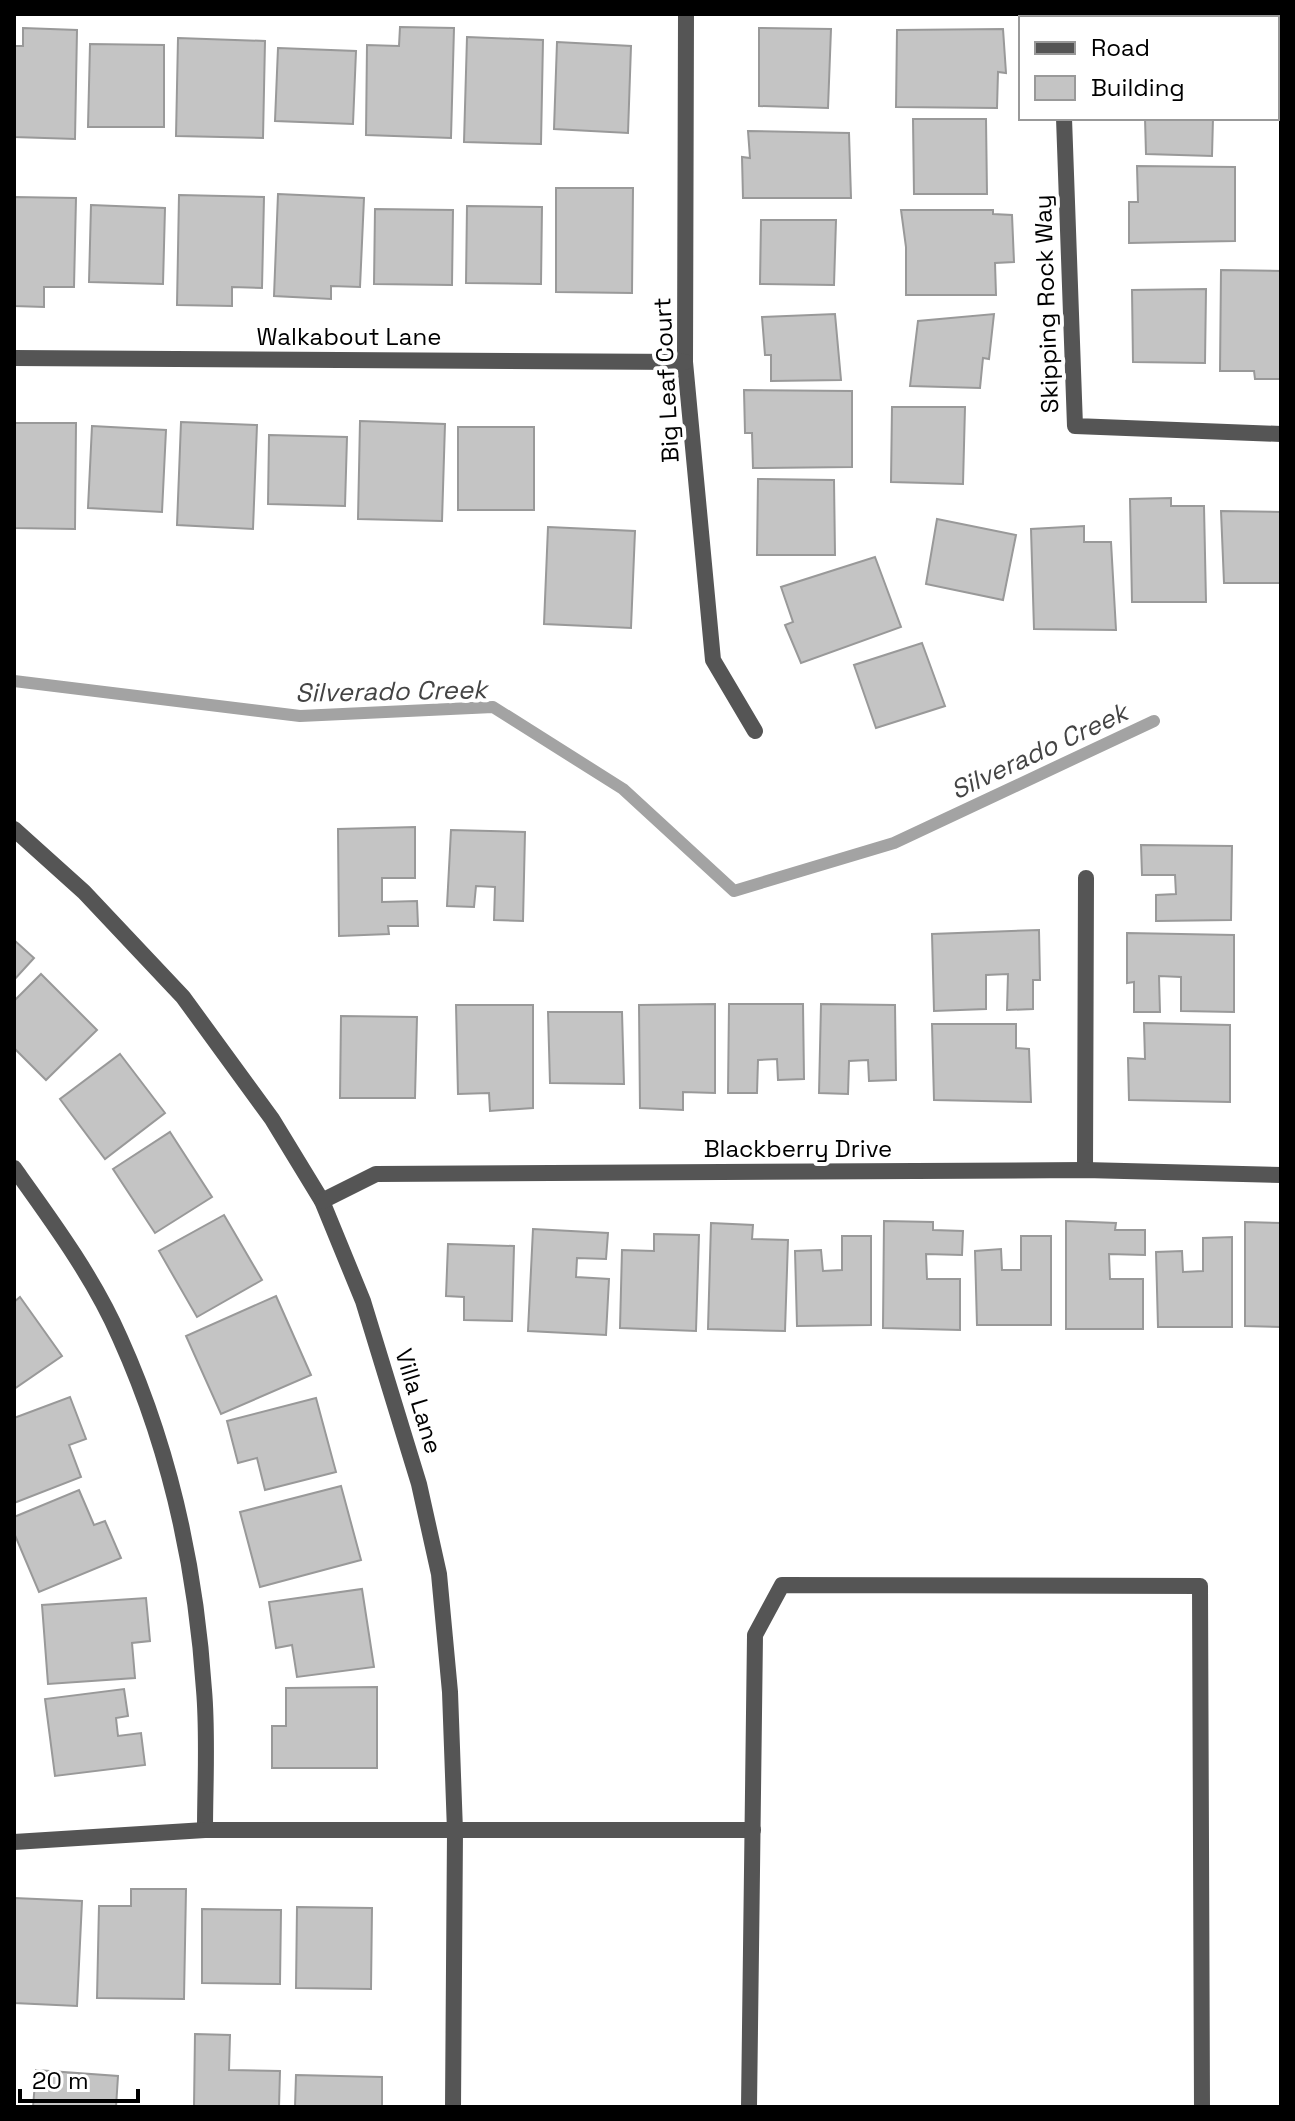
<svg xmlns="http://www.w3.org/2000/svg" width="1295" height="2121" font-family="'Space Grotesk',sans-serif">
	<rect width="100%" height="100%" fill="#fff"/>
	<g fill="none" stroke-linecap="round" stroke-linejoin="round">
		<!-- stream -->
		<polyline stroke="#a3a3a3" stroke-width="12" points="14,681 300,716 493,707 623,789 734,891 894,843 1154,721"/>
	</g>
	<!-- building -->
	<g fill="#c4c4c4" stroke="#999" stroke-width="2">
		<rect x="1159" y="14" width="74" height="4"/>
		<polygon points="400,27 454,28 451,138 366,135 367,45 399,46"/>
		<polygon points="23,28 77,30 75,139 14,137 14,46 23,46"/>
		<polygon points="759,28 831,29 828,108 759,106"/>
		<polygon points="1003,29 1006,73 998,72 997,108 896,107 897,30"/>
		<polygon points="467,37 543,40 541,144 464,142"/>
		<polygon points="178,38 265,41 263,138 176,136"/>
		<polygon points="557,42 631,46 628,133 554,129"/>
		<polygon points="90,44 164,45 164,127 88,127"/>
		<polygon points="278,48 356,51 353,124 275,121"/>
		<polygon points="1145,118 1213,118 1212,156 1146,154"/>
		<polygon points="913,119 986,119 987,194 914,194"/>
		<polygon points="748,131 849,133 851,198 743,198 742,157 750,158"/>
		<polygon points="1137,166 1235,167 1235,241 1129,243 1129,202 1138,202"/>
		<polygon points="556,188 633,188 632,293 556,292"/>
		<polygon points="278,194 364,198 360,287 331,286 331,299 274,296"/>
		<polygon points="179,195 264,197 262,288 232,287 232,306 177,305"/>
		<polygon points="14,197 76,198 74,287 44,287 44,307 14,306"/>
		<polygon points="91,205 165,208 163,284 89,282"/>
		<polygon points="467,206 542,207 541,284 466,283"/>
		<polygon points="375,209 453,210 452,285 374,284"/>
		<polygon points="901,210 993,210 993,214 1012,215 1014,262 995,263 996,295 906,295 906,247"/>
		<polygon points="761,220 836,220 834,285 760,284"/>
		<polygon points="1221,270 1281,271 1281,379 1255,379 1254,371 1220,371"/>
		<polygon points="1206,289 1205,363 1133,362 1132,290"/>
		<polygon points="835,314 841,380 771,381 771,355 765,355 762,317"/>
		<polygon points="994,314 989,359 983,358 980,388 910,386 918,321"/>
		<polygon points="744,390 852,391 852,467 753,468 752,433 745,433"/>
		<polygon points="892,407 965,407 963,484 891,482"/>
		<polygon points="360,421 445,424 442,521 358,519"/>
		<polygon points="181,422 257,425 253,529 177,525"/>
		<polygon points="14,423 76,423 75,529 14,528"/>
		<polygon points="92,426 166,430 162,512 88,508"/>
		<rect x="458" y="427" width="76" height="83"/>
		<polygon points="269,435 347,437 345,506 268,504"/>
		<polygon points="758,479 834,480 835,555 757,555"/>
		<polygon points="1171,498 1171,506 1204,506 1206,602 1132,602 1130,499"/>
		<polygon points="1221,511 1281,512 1281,583 1224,583"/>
		<polygon points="937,519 1016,535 1003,600 926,584"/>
		<polygon points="1084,526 1084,542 1111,542 1116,630 1034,629 1031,529"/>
		<polygon points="548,527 635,531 631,628 544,624"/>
		<polygon points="875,557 901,627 801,663 785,625 793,622 781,587"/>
		<polygon points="922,643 945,706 876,728 854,665"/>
		<polygon points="415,827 415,878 382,878 382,902 417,901 418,926 388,926 389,934 339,936 338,829"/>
		<polygon points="451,830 525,832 523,921 494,920 495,887 476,886 474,907 447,906"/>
		<polygon points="1141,845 1232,846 1231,920 1156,921 1156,895 1176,894 1175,875 1142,875"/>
		<polygon points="1039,930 1040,980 1033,980 1033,1009 1007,1010 1008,974 986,975 986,1009 934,1011 932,934"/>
		<polygon points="1127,933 1234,935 1234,1012 1181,1011 1181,977 1159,976 1160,1012 1134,1012 1134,982 1127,983"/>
		<polygon points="14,940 34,958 14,980"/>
		<polygon points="41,974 97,1030 46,1080 14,1048 14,1001"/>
		<polygon points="715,1004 715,1093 683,1092 683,1110 640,1108 639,1005"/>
		<polygon points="729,1004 803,1004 804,1079 778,1080 777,1059 758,1060 757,1093 728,1093"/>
		<polygon points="821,1004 895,1005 896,1080 869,1081 868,1060 849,1061 848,1094 819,1093"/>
		<polygon points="456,1005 533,1005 533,1108 490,1111 489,1093 458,1094"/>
		<polygon points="548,1012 622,1012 624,1084 550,1083"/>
		<polygon points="341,1016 417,1017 415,1098 340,1098"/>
		<polygon points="1144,1023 1230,1025 1230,1102 1129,1100 1128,1058 1145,1059"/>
		<polygon points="932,1024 1016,1024 1016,1048 1029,1049 1031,1102 934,1100"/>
		<polygon points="120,1054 165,1113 105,1159 60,1099"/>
		<polygon points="170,1132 212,1197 155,1233 113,1169"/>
		<polygon points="224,1215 262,1280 197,1317 159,1251"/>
		<polygon points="884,1221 933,1222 933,1230 963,1231 962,1255 926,1254 927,1279 960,1279 960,1330 883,1328"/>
		<polygon points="1066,1221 1116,1223 1115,1230 1145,1230 1145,1255 1109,1254 1110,1279 1143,1279 1143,1329 1066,1329"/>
		<polygon points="1245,1222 1281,1223 1281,1327 1245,1326"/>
		<polygon points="711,1223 753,1225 752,1239 788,1240 785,1331 708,1329"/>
		<polygon points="533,1229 608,1233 606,1259 577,1258 576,1277 609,1279 606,1335 528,1331"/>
		<polygon points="654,1234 699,1235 696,1331 620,1328 622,1250 654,1251"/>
		<polygon points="842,1236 871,1236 871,1325 797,1326 795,1251 821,1250 823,1271 842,1270"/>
		<polygon points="1021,1236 1051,1236 1051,1325 977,1325 975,1251 1001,1249 1002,1270 1021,1270"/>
		<polygon points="1232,1237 1232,1327 1158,1327 1156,1252 1182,1251 1183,1272 1203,1271 1203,1238"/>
		<polygon points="448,1244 514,1246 512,1321 464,1320 464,1297 446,1296"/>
		<polygon points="276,1296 311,1375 221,1414 186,1336"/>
		<polygon points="20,1297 62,1356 14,1389 14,1302"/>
		<polygon points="70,1397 86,1439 69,1445 81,1477 14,1503 14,1418"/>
		<polygon points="316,1398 336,1472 265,1490 257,1458 238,1463 227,1421"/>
		<polygon points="341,1486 361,1560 260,1587 240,1512"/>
		<polygon points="79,1490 94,1525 105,1521 121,1558 39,1592 14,1533 14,1517"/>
		<polygon points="362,1589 374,1667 297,1677 292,1645 276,1648 269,1602"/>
		<polygon points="146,1598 150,1641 132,1643 135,1678 48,1684 42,1605"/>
		<polygon points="377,1687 377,1768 272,1768 272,1726 286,1726 286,1688"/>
		<polygon points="124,1689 128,1716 116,1718 118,1736 141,1733 145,1765 55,1776 45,1699"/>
		<polygon points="131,1889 186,1889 184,1999 97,1998 99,1906 131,1906"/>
		<polygon points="14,1898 82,1901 77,2006 14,2003"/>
		<polygon points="297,1907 372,1908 371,1989 296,1988"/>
		<polygon points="202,1909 281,1910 280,1984 202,1983"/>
		<polygon points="195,2034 230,2035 229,2070 280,2071 279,2107 194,2107"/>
		<polygon points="36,2070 118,2076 116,2107 33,2107"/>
		<polygon points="296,2075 382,2077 382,2107 295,2107"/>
	</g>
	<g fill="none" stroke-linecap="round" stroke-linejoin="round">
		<!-- lane -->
		<polyline stroke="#555" stroke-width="16" points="1085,1170 1086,878"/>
		<!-- street -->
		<g stroke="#555" stroke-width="16">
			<polyline points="686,14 685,362 713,660 755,731"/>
			<polyline points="1061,14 1061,18"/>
			<polyline points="1064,118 1075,426 1281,434"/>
			<polyline points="14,358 685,362"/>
			<polyline points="14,829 84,892 183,997 272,1119 322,1201 363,1301 419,1484 439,1574 450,1692 455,1831 453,2107"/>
			<path d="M 14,1168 C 52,1221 94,1278 120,1338 C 170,1449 196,1569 204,1690 C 208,1736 205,1784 205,1830"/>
			<polyline points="322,1201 376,1174 1085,1170 1281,1175"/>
			<polyline points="14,1842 205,1830 753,1830"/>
			<polyline points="749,2107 755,1635 782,1585 1200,1586 1202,2107"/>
		</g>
	</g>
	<g text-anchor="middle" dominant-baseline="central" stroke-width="8" stroke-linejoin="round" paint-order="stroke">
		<!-- street labels -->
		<g font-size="24" fill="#000" stroke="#fff">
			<text transform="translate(1046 304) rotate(-92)">Skipping Rock Way</text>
			<text x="349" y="336">Walkabout Lane</text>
			<text transform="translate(666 380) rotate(-93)">Big Leaf Court</text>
			<text x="798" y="1148">Blackberry Drive</text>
			<text transform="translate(419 1401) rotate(73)">Villa Lane</text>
		</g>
		<!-- water labels -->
		<g font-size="26" font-style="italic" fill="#444" stroke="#fff">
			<text transform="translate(391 691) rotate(-1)">Silverado Creek</text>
			<text transform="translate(1039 751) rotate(-25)">Silverado Creek</text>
		</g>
	</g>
	<!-- border -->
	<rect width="1295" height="2121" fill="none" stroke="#000000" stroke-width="32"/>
	<!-- legend -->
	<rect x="1019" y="16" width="260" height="104" fill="#ffffff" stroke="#999999" stroke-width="2"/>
	<rect x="1035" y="42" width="40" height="12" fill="#555555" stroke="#999999" stroke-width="2"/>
	<text x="1091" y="56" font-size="24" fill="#000000">Road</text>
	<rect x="1035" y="76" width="40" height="24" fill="#c4c4c4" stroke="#999999" stroke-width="2"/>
	<text x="1091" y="96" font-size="24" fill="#000000">Building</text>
	<!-- scale -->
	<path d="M20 2089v12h118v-12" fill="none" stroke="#000000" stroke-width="4"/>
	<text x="32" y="2089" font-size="24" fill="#000000" stroke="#ffffff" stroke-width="6" paint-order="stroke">20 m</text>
</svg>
